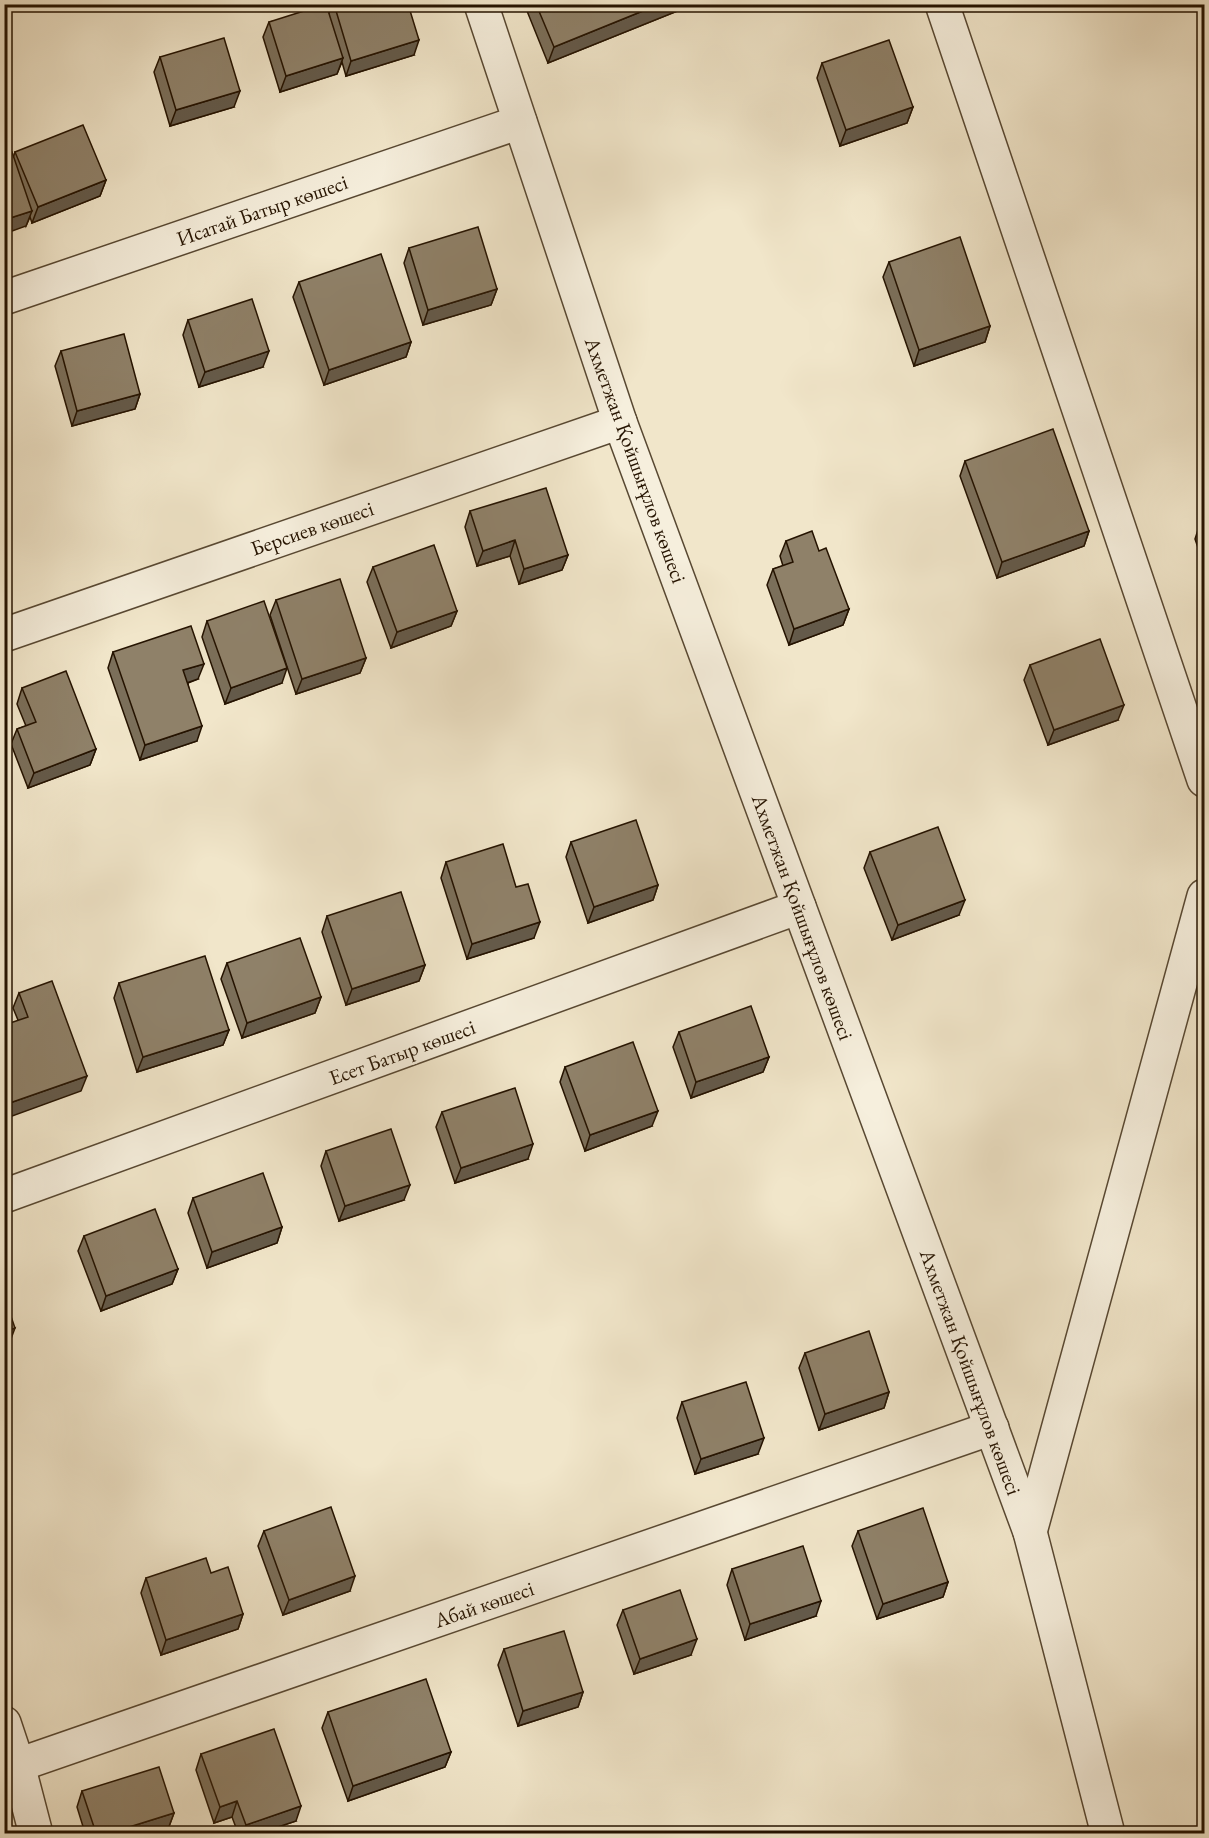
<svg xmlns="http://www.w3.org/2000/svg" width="1209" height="1838" font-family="'EB Garamond',serif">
	<rect width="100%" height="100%" fill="#f1e6ca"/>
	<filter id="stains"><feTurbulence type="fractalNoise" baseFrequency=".00333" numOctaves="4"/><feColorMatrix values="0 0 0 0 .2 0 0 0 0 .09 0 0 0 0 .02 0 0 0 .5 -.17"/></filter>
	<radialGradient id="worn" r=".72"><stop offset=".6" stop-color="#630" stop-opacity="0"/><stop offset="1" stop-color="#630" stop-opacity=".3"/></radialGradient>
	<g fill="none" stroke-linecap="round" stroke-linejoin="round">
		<defs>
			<g id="street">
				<polyline points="481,4 620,422 1030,1532 1108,1834"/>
				<polyline points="942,4 1204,780"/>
				<polyline points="4,298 520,122"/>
				<polyline points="4,635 620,422"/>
				<polyline points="4,1196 799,907"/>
				<polyline points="1030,1532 1204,896"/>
				<polyline points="4,1723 18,1765 992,1428"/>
				<polyline points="18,1765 36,1834"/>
			</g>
		</defs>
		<!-- street casing -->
		<use href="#street" stroke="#584832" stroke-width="36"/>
		<!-- street -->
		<use href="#street" stroke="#f6efdd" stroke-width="33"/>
	</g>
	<!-- wall -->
	<g fill="#7b6f5a" stroke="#251300" stroke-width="1.5">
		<polygon points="332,4 334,4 414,55 346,76 342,62 337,74 280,92 263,37 269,22 329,13"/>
		<polygon points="529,4 686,4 685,8 548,63 527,11"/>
		<polygon points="160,57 234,107 170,126 154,72"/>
		<polygon points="822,63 913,107 907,123 840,146 817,78"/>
		<polygon points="15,152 106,180 100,196 32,223 30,217 26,226 13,158"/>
		<polygon points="409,248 497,289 491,305 423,325 404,263"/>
		<polygon points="889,262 990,326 985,342 914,366 883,277"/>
		<polygon points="299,282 411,342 406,357 324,385 293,297"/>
		<polygon points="188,320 263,367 199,387 183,335"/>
		<polygon points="61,351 140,394 135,409 72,426 55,366"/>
		<polygon points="965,461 1089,531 1084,546 997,578 960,476"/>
		<polygon points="470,511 568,555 562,570 519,584 510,556 477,566 465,527"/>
		<polygon points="1204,522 1204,565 1195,539 1200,524"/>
		<polygon points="786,541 819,551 849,609 843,625 789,645 767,585 773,569 783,566 780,556"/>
		<polygon points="373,567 457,611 451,626 391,648 367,582"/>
		<polygon points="276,600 366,658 360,673 296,694 270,615"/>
		<polygon points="207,621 282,683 225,704 202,637"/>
		<polygon points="113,652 198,679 188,683 197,741 140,760 108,668"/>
		<polygon points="1030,665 1118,720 1048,745 1024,680"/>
		<polygon points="22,688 96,749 90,765 28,788 11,744 17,729 26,726 17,704"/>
		<polygon points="571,842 658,885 653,900 588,923 566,857"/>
		<polygon points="870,852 959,915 892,940 864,868"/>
		<polygon points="446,862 516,887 534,938 467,959 441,878"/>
		<polygon points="327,916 425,965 419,981 346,1005 322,932"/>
		<polygon points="227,963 321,997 315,1013 242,1038 221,979"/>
		<polygon points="119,983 229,1030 223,1045 137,1072 114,998"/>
		<polygon points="19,993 81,1091 18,1020 13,1008"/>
		<polygon points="679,1032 769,1057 763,1072 691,1098 673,1047"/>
		<polygon points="565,1067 652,1126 585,1151 560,1082"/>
		<polygon points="442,1112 528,1159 455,1183 436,1127"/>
		<polygon points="326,1151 404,1200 339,1221 321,1166"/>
		<polygon points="193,1198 282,1227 277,1243 207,1268 188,1213"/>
		<polygon points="84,1236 178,1269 172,1284 101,1311 78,1251"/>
		<polygon points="805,1353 889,1392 884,1408 819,1430 799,1368"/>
		<polygon points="682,1402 758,1454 695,1474 677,1418"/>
		<polygon points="264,1531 350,1591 283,1615 258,1546"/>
		<polygon points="858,1531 948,1582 943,1597 877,1619 852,1546"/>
		<polygon points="732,1569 816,1616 745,1640 727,1585"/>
		<polygon points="211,1573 243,1614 238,1629 161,1655 141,1593 146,1578"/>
		<polygon points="623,1610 691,1655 634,1674 617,1625"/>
		<polygon points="504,1649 583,1692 578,1707 518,1726 498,1665"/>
		<polygon points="328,1712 451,1752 445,1767 348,1801 322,1728"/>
		<polygon points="201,1754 296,1821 260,1833 238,1833 232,1817 214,1823 196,1770"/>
		<polygon points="82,1791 174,1813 168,1829 153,1833 85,1833 77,1807"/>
	</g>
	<!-- shaded-wall -->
	<g fill="#645a4a" stroke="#251300" stroke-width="1.5">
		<polygon points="660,4 686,4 685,8 548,63 554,47"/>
		<polygon points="419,40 414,55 346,76 351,61"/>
		<polygon points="343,58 337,74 280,92 286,76"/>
		<polygon points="240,91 234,107 170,126 176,110"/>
		<polygon points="913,107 907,123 840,146 846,130"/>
		<polygon points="106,180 100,196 32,223 38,207"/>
		<polygon points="32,211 26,226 4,234 4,220"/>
		<polygon points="497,289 491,305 423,325 428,310"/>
		<polygon points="990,326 985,342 914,366 919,350"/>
		<polygon points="411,342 406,357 324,385 329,370"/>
		<polygon points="269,351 263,367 199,387 205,372"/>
		<polygon points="140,394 135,409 72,426 77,411"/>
		<polygon points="8,443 4,454 4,444"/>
		<polygon points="1089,531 1084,546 997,578 1002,562"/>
		<polygon points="515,540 510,556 477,566 483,551"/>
		<polygon points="568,555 562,570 519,584 524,569"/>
		<polygon points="849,609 843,625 789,645 794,629"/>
		<polygon points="457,611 451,626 391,648 397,632"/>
		<polygon points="366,658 360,673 296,694 302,679"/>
		<polygon points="204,664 198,679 178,686 183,670"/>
		<polygon points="287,668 282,683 225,704 231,688"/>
		<polygon points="1124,705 1118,720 1048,745 1054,730"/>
		<polygon points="202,726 197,741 140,760 145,745"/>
		<polygon points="96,749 90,765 28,788 34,773"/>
		<polygon points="658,885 653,900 588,923 594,907"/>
		<polygon points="965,900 959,915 892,940 898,925"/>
		<polygon points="540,922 534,938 467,959 472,944"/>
		<polygon points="425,965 419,981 346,1005 352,989"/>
		<polygon points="321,997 315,1013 242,1038 247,1023"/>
		<polygon points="229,1030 223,1045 137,1072 143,1057"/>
		<polygon points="769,1057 763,1072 691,1098 696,1082"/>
		<polygon points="87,1076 81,1091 4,1119 4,1105"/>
		<polygon points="658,1111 652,1126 585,1151 590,1135"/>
		<polygon points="533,1144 528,1159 455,1183 461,1168"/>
		<polygon points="410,1185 404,1200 339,1221 345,1206"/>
		<polygon points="282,1227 277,1243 207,1268 212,1252"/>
		<polygon points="178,1269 172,1284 101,1311 106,1296"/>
		<polygon points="15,1328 9,1344 4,1345 4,1332"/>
		<polygon points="889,1392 884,1408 819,1430 825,1414"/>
		<polygon points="764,1438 758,1454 695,1474 701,1459"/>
		<polygon points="355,1576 350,1591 283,1615 289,1600"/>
		<polygon points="948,1582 943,1597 877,1619 883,1604"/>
		<polygon points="821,1601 816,1616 745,1640 750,1624"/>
		<polygon points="243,1614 238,1629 161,1655 166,1640"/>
		<polygon points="697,1639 691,1655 634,1674 640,1659"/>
		<polygon points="583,1692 578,1707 518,1726 523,1711"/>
		<polygon points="451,1752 445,1767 348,1801 353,1786"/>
		<polygon points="237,1801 232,1817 214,1823 220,1807"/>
		<polygon points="301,1806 296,1821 260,1833 243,1833 246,1825"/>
		<polygon points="174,1813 168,1829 153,1833 110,1833"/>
	</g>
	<!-- building -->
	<g fill="#8f8169" stroke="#251300" stroke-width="1.5">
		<polygon points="326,4 343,58 286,76 269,22"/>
		<polygon points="334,4 408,4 419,40 351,61"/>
		<polygon points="536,4 660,4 554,47"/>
		<polygon points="224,38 240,91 176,110 160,57"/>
		<polygon points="889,40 913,107 846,130 822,63"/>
		<polygon points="83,125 106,180 38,207 15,152"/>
		<polygon points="12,152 32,211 4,220 4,155"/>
		<polygon points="478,227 497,289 428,310 409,248"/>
		<polygon points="960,237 990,326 919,350 889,262"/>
		<polygon points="381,254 411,342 329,370 299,282"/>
		<polygon points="252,299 269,351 205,372 188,320"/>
		<polygon points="124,334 140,394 77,411 61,351"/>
		<polygon points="1053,429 1089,531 1002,562 965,461"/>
		<polygon points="4,430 8,443 4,444"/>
		<polygon points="546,488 568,555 524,569 515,540 483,551 470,511"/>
		<polygon points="1204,522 1204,535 1200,524"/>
		<polygon points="812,531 819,551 826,548 849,609 794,629 773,569 793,562 786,541"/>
		<polygon points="434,545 457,611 397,632 373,567"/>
		<polygon points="340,579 366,658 302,679 276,600"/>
		<polygon points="264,601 287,668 231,688 207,621"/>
		<polygon points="191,626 204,664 183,670 202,726 145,745 113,652"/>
		<polygon points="1100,639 1124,705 1054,730 1030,665"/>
		<polygon points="66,671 96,749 34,773 17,729 36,722 22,688"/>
		<polygon points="636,820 658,885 594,907 571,842"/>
		<polygon points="938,827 965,900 898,925 870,852"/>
		<polygon points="503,844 516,887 528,884 540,922 472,944 446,862"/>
		<polygon points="401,892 425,965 352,989 327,916"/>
		<polygon points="300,938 321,997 247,1023 227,963"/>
		<polygon points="205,956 229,1030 143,1057 119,983"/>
		<polygon points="52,981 87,1076 4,1105 4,1025 28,1017 19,993"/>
		<polygon points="751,1006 769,1057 696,1082 679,1032"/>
		<polygon points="633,1042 658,1111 590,1135 565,1067"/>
		<polygon points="515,1088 533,1144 461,1168 442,1112"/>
		<polygon points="391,1129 410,1185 345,1206 326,1151"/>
		<polygon points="263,1173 282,1227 212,1252 193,1198"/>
		<polygon points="155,1209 178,1269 106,1296 84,1236"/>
		<polygon points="4,1296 15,1328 4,1332"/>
		<polygon points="869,1331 889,1392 825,1414 805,1353"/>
		<polygon points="746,1382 764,1438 701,1459 682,1402"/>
		<polygon points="331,1507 355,1576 289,1600 264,1531"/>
		<polygon points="923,1508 948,1582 883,1604 858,1531"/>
		<polygon points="803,1546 821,1601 750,1624 732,1569"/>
		<polygon points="206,1558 211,1573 228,1567 243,1614 166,1640 146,1578"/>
		<polygon points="680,1590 697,1639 640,1659 623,1610"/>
		<polygon points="564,1631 583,1692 523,1711 504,1649"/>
		<polygon points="426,1679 451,1752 353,1786 328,1712"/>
		<polygon points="274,1729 301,1806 246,1825 237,1801 220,1807 201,1754"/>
		<polygon points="159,1767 174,1813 110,1833 96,1833 82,1791"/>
	</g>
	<g text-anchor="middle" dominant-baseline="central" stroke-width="5" stroke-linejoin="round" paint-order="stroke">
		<!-- street labels -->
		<g font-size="21" fill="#251300" stroke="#f6efdd">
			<text transform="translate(262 210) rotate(-19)">Исатай Батыр көшесі</text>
			<text transform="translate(636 460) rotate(70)">Ахметжан Қойшығұлов көшесі</text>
			<text transform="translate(312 528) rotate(-19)">Берсиев көшесі</text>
			<text transform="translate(803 917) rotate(70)">Ахметжан Қойшығұлов көшесі</text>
			<text transform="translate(402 1052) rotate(-20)">Есет Батыр көшесі</text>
			<text transform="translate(971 1372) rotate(70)">Ахметжан Қойшығұлов көшесі</text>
			<text transform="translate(484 1604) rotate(-19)">Абай көшесі</text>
		</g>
	</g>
	<!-- margin -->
	<rect width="1209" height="1838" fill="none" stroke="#f1e6ca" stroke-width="24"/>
	<rect x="6" y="6" width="1197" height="1826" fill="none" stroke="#251300" stroke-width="3"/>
	<rect x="12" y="12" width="1185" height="1814" fill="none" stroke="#251300" stroke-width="1.5"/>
	<rect width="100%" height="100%" filter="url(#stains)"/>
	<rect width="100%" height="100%" fill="url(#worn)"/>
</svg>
